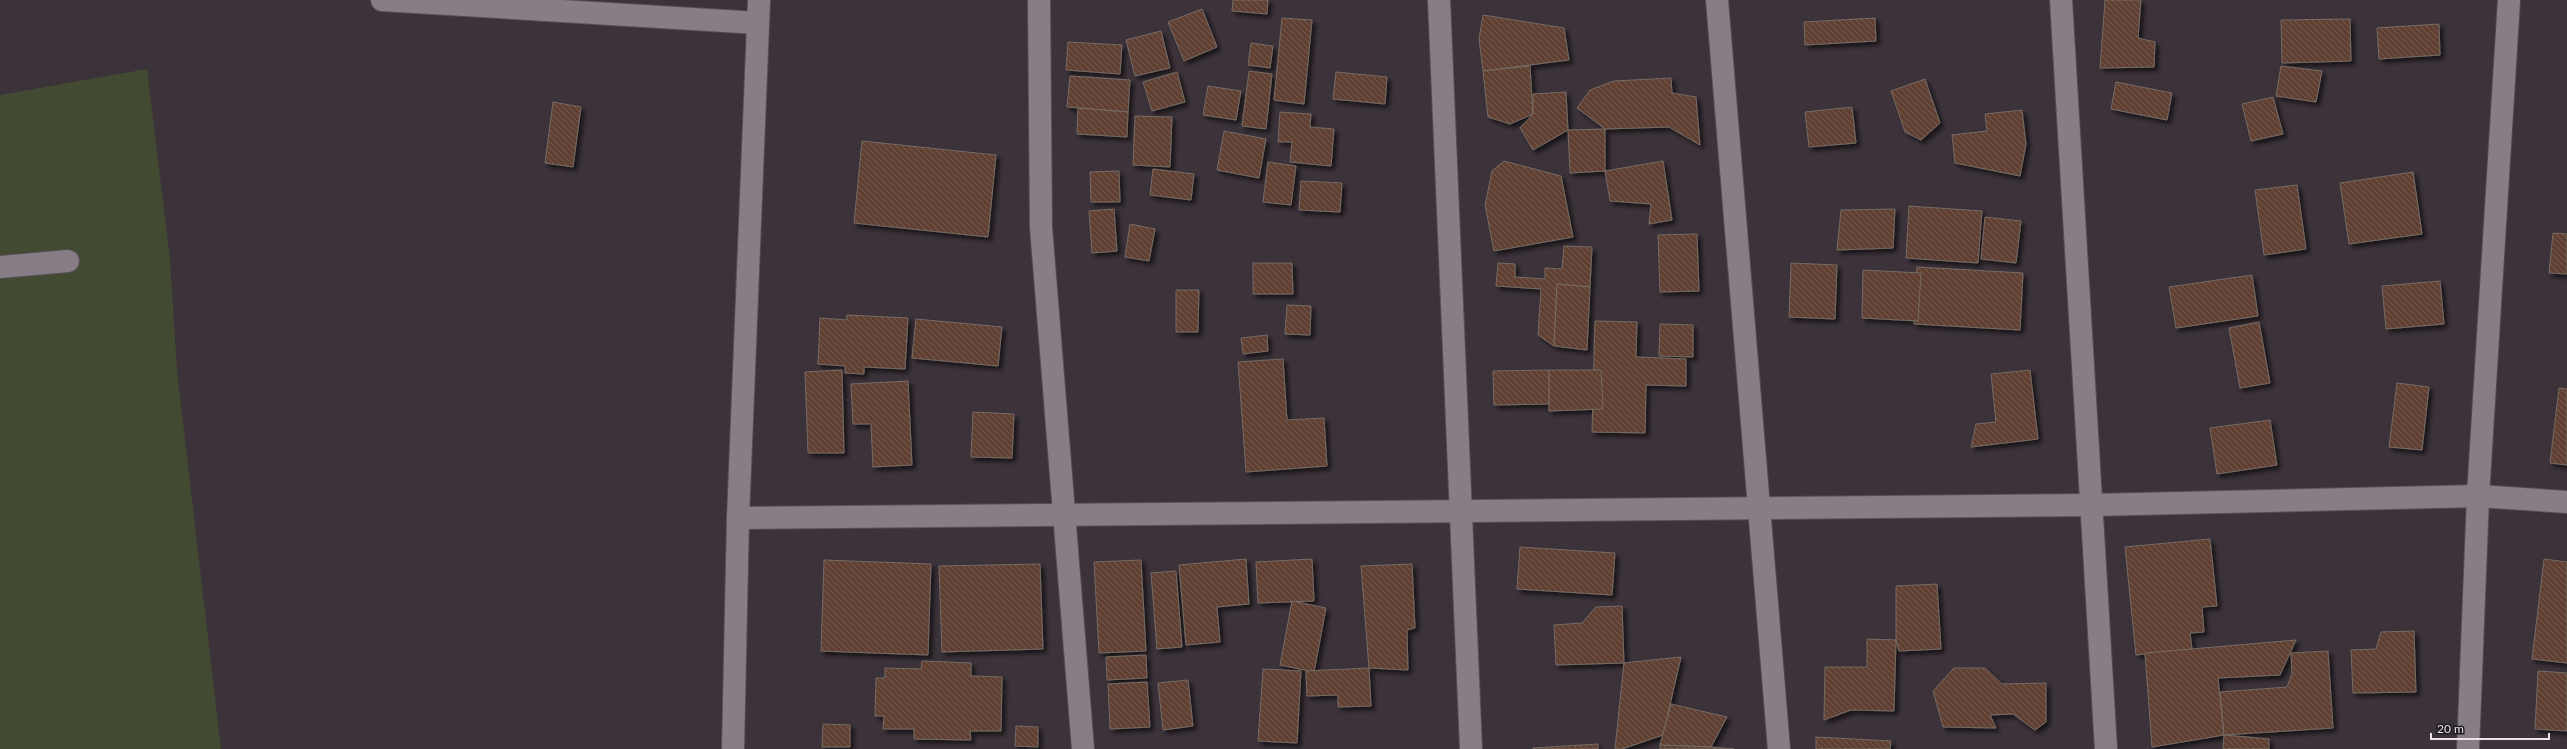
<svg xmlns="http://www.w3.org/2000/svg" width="2567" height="749" font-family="Lato,sans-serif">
	<defs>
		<pattern id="building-back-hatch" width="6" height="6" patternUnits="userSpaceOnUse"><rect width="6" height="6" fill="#5e4031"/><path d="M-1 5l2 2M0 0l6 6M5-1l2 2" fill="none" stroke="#755b4f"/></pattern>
		<filter id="shadow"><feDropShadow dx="3.5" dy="3.5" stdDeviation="2" flood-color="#0009"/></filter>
	</defs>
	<rect width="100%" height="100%" fill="#3b323a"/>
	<!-- garden -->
	<polygon fill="#424b32" points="147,69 170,259 177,371 221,749 0,749 0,95"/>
	<!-- building -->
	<g fill="url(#building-back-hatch)" stroke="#776b65" filter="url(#shadow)">
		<polygon points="1233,0 1268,0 1267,14 1232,11"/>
		<polygon points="2105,0 2141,0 2138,38 2155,42 2154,67 2100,68"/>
		<polygon points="1202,9 1217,47 1184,61 1168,22"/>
		<polygon points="1483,15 1564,28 1569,60 1483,71 1479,39"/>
		<polygon points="1282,18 1312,20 1304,104 1274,100"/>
		<polygon points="1875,18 1876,41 1805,45 1804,22"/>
		<polygon points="2350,19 2351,61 2282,63 2281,20"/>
		<polygon points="2439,24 2440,55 2379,59 2377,28"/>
		<polygon points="1161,31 1170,68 1135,76 1126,40"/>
		<polygon points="1068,42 1122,45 1120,74 1066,70"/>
		<polygon points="1251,43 1273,46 1270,68 1248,65"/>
		<polygon points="1530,66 1533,114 1510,124 1488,117 1483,71"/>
		<polygon points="2281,66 2322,71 2316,102 2276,96"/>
		<polygon points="1249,71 1272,74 1266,129 1242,126"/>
		<polygon points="1177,72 1185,102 1152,111 1143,82"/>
		<polygon points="1336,72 1387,77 1385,104 1333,99"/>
		<polygon points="1070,76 1130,80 1128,112 1067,107"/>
		<polygon points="1671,78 1672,93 1696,97 1700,145 1669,127 1605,129 1577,108 1590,90 1614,81"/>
		<polygon points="1925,79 1940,123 1921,140 1905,132 1891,91"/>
		<polygon points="2116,82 2172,93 2167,120 2111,109"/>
		<polygon points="1208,86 1241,91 1236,120 1203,115"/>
		<polygon points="1566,92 1568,130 1533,150 1520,128 1533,114 1533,94"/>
		<polygon points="2273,97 2283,134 2251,141 2242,104"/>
		<polygon points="553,102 581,107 573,167 545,163"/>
		<polygon points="1852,107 1856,143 1809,147 1805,112"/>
		<polygon points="1078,108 1128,112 1127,137 1077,134"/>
		<polygon points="2022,110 2026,144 2020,176 1955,163 1952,135 1987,131 1985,114"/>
		<polygon points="1280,112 1311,114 1310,127 1334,129 1331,166 1290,162 1292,142 1278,142"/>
		<polygon points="1135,116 1172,117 1170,167 1133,165"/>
		<polygon points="1605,129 1605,171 1570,173 1568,130"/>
		<polygon points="1224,131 1266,139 1259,178 1217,170"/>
		<polygon points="862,141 996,155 988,237 854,223"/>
		<polygon points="1504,161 1561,176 1573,237 1494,251 1485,205 1492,171"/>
		<polygon points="1663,161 1672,220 1649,224 1651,204 1610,201 1605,171"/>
		<polygon points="1268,162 1296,166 1291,205 1263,202"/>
		<polygon points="1153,169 1194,174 1191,200 1150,195"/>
		<polygon points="1119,171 1120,202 1091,202 1090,172"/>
		<polygon points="2413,172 2422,234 2349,244 2340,183"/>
		<polygon points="1301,181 1342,183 1340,212 1299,210"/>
		<polygon points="2297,185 2306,249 2264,255 2255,190"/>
		<polygon points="1909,206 1982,211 1978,263 1906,258"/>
		<polygon points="1114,209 1117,251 1092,253 1089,211"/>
		<polygon points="1895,209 1893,248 1837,250 1841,210"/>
		<polygon points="1985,217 2021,221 2016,263 1981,259"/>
		<polygon points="1130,224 1155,229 1149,261 1125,257"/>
		<polygon points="2553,233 2567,234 2567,274 2549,273"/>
		<polygon points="1697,234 1699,291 1660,292 1658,235"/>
		<polygon points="1564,246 1592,247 1590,287 1557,284 1554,346 1538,335 1541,289 1496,286 1498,263 1515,264 1515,277 1545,279 1545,268 1562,269"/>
		<polygon points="1253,263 1292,263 1293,294 1253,294"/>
		<polygon points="1791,263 1837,265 1835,319 1789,317"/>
		<polygon points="1917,267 2023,273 2020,330 1914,324"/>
		<polygon points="1863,270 1921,273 1918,321 1862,318"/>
		<polygon points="2252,275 2258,316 2176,328 2169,287"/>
		<polygon points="2440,281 2444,324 2386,329 2382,286"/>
		<polygon points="1557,284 1590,287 1587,350 1554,346"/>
		<polygon points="1176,290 1199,290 1198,332 1176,332"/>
		<polygon points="1287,305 1311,306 1310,335 1285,334"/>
		<polygon points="847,315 908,318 905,369 864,367 864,374 845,373 845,366 818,364 820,318 847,320"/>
		<polygon points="916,319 1002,327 998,366 912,358"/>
		<polygon points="1595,321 1637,322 1636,357 1686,359 1686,386 1646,385 1645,433 1592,432"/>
		<polygon points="2259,322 2270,383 2240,388 2229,328"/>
		<polygon points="1660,324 1693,325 1693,357 1659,356"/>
		<polygon points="1267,335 1268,351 1243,354 1241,338"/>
		<polygon points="1283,359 1287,420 1324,418 1327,466 1246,472 1238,362"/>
		<polygon points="842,370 844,453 808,453 805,372"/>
		<polygon points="1549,370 1601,370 1603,409 1549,411"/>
		<polygon points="1549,370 1549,404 1494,405 1493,371"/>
		<polygon points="2030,370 2038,439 1971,447 1976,424 1996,422 1991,374"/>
		<polygon points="908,381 912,465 873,467 871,424 853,424 851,384"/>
		<polygon points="2397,383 2429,387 2422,450 2389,447"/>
		<polygon points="2559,388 2567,389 2567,465 2550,463"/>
		<polygon points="973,412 1014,414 1012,458 971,457"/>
		<polygon points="2270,420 2277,465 2217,474 2210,428"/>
		<polygon points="2210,539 2217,606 2202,607 2204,632 2190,633 2192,649 2136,655 2125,547"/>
		<polygon points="1520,547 1615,553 1612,595 1517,589"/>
		<polygon points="1246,559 1249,604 1217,607 1220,642 1186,645 1179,565"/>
		<polygon points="1312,559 1314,601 1258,603 1256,562"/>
		<polygon points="2544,559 2567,562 2567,663 2532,659"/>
		<polygon points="824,560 931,564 928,655 821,651"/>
		<polygon points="1141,560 1146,651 1099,653 1094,562"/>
		<polygon points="1040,564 1043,649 942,652 939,566"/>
		<polygon points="1412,564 1415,628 1407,630 1408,670 1369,668 1361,566"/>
		<polygon points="1176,571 1182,647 1157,649 1151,573"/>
		<polygon points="1937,584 1941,649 1899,651 1896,640 1896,586"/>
		<polygon points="1292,601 1326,608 1314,672 1280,665"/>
		<polygon points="1622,606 1624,663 1556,665 1554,625 1582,623 1596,607"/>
		<polygon points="2414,631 2416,692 2353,693 2351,650 2376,649 2381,632"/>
		<polygon points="1867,639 1896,640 1894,711 1851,710 1824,720 1825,667 1867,667"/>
		<polygon points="2296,640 2280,675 2218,678 2224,735 2152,747 2145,653"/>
		<polygon points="2328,651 2333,728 2224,735 2220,692 2287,687 2292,674 2291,653"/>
		<polygon points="1146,655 1147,678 1107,680 1106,657"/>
		<polygon points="1681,657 1663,735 1622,749 1615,749 1624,663"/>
		<polygon points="922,661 971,663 971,676 1002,677 1001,731 970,731 971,740 914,739 914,729 883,729 884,716 875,716 876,678 885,678 885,668 921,669"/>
		<polygon points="1369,668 1371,706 1338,707 1338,695 1307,696 1306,671"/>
		<polygon points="1954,668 1985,668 2002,684 2046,683 2046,722 2035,730 2013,714 1990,715 1996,728 1943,727 1933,691"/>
		<polygon points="1263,669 1301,671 1297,743 1258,741"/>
		<polygon points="2538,671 2567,673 2567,731 2535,729"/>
		<polygon points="1188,680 1193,726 1163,730 1158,683"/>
		<polygon points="1147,682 1150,727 1110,729 1108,684"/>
		<polygon points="1671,704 1727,717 1711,747 1660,745"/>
		<polygon points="823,724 850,725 850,747 822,747"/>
		<polygon points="1016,726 1038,727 1038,747 1015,746"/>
		<polygon points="2224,735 2269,739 2269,749 2223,749"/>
		<polygon points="1816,737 1891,741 1890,749 1816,749"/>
		<polygon points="1598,744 1598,749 1533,749 1533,748"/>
		<polygon points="1660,745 1711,747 1734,749 1660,749"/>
	</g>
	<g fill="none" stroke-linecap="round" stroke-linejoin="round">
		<defs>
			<polyline id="lane" points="0,267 68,261"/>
			<g id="street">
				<polyline points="382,0 758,23"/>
				<polyline points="1039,0 1041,227 1083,749"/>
				<polyline points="1439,0 1471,749"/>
				<polyline points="1717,0 1779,749"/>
				<polyline points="2061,0 2106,749"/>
				<polyline points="738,518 2093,505 2478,496 2567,502"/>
				<polyline points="733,749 738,518 759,0"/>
				<polyline points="2468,749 2478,496 2509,0"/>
			</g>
		</defs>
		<!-- lane casing -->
		<use href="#lane" stroke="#564f55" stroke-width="24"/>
		<!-- street casing -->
		<use href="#street" stroke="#564f55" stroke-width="24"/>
		<!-- lane -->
		<use href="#lane" stroke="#877d86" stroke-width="22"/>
		<!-- street -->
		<use href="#street" stroke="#877d86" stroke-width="22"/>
	</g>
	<!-- scale -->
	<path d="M2431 733v6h118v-6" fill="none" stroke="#e9e4e8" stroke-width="2"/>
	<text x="2437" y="733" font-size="12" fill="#e9e4e8" stroke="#1f1b1f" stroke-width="3" paint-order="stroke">20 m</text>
</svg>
